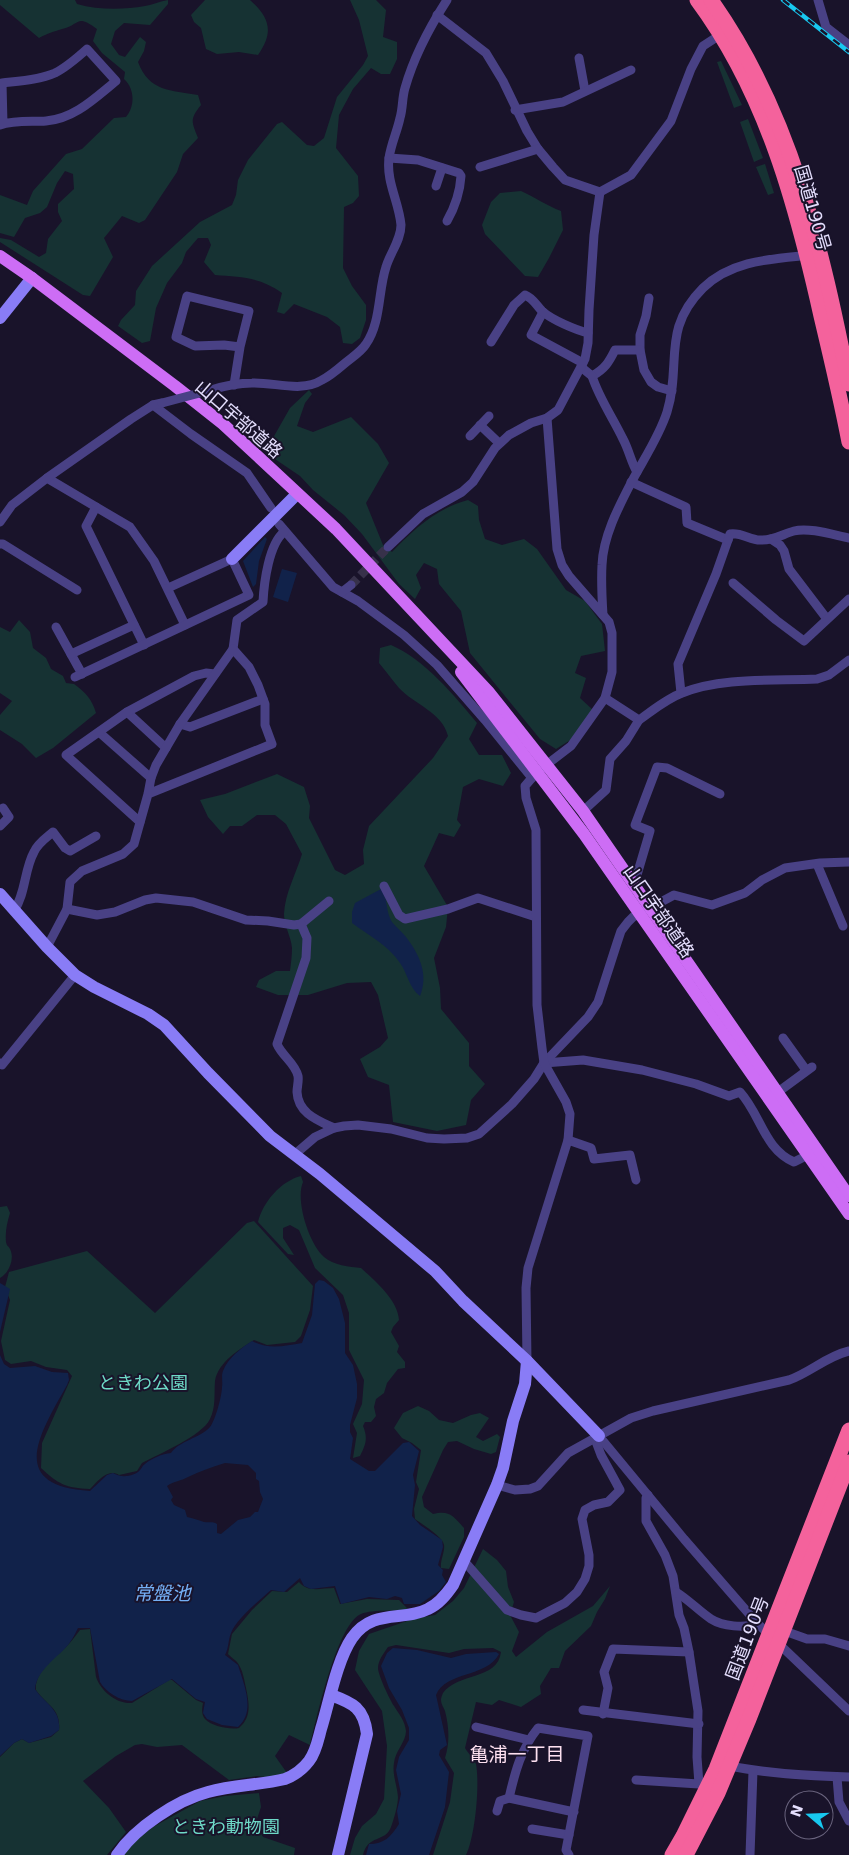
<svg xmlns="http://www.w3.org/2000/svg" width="849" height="1855" font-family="'DejaVu Sans','Noto Sans JP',sans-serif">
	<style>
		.green { fill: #163233 }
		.water { fill: #11224a; fill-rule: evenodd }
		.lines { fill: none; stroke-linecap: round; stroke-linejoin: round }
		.street-tunnel { stroke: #37314a; stroke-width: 9; stroke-dasharray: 9 4.5; stroke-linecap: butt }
		.street { stroke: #494185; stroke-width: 9 }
		.secondary { stroke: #897cf6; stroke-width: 12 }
		.primary { stroke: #cd6df5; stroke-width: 12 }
		.highway { stroke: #f4629c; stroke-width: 15 }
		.rail-casing { stroke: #18c8ef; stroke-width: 4.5 }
		.rail { stroke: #19132a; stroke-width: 2.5; stroke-dasharray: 8; stroke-linecap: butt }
		.street-bridge { stroke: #494185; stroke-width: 9 }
		.labels { text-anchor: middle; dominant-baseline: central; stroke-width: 4; stroke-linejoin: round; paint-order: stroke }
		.street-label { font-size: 18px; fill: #e4defd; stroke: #19132a }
		.park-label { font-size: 18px; fill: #6ed9c7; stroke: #19132a }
		.water-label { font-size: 19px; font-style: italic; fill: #74aff5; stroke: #19132a }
		.neighbourhood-label { font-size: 19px; fill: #fde0f0; stroke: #19132a }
	</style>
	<rect width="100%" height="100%" fill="#19132a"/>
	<g class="green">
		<path d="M0,0h75l2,4c21,6 46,6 68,2 8,-1 15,-5 23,-6v4l-18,21 -26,-2 -9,8 -4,13 8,11 6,2 15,-20 6,5 -2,9 -6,11c11,30 33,28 60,33l3,10c-11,14 -10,16 -3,33l-15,16 -6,18 -32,48 -6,3 -17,-7 -18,22 9,19 -23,39 -7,-1 -83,-53v-4l11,2 28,17 7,-4 2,-14 14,-18 -4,-9v-8l16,-15 -1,-15 -8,-3 -8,12 -10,24 -7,6 -15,5 -11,19 -14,-4v-38l27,10 6,-14 33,-37 16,-5 32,-31 12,-1c9,-11 9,-28 -2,-38l1,-7 -23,-19 -9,-12 4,-12c-21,-16 -17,-4 -35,0 -9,3 -14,4 -23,9l-39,-33z"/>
		<path d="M205,0h45c20,18 24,32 8,55l-19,-3 -22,2 -11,-5 -5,-21 -7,-6 -3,-7z"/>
		<path d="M350,0h26l10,10 -3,27 14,5v17l-7,15h-9l-10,-6 -18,21 -14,26 -3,33 22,28 1,20 -6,7 -9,4 -1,61 9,18 14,19v15l-6,18 -8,6 -9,-1 -3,-16 -13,-10 -33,-13 -10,10 -7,-2 5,-19c-22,-16 -41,-16 -67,-18l-11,-13 7,-17 -3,-7h-10l-12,14 -4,11 -15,20 -11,25 -6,33 -8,2 -24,-17 3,-6 14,-15 1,-14 16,-25 48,-44 32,-17 4,-10 2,-15 10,-20 29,-36 5,-2 25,23 7,1 10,-8 13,-41 26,-32 5,-9 -9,-36z"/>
		<path d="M721,61l21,44 -8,3 -17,-46z"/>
		<path d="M748,119l15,39 -9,4 -14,-40z"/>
		<path d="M765,164l9,29 -6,2 -12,-28z"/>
		<path d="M521,191c14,6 26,15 40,20l2,19 -14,28 -11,19 -13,-1 -40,-42 -3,-9 9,-23 9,-9z"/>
		<path d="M309,390l3,4 -7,9 -8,23 16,6 38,-15 27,27 11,19 -23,40 17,42 9,7c22,-23 45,-44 76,-52l10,6 1,14 6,19 17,6 22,-6 13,10 29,41 19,11 17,23 3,27 -24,5 -6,17 11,5 -6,20 13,12 -21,29 -16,10 -16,-10 -70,-86 -9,-42 -22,-27 -2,-15 -13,-6 -8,12 5,13 -6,11 -16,-15 -37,-50 -18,-19 -31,-25 -13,-14 -31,-21v-10l21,-37z"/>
		<path d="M19,620l11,12 3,16 13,10 5,11 12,7 3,7 8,1c11,8 18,15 22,29l-43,35 -17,10 -14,-14 -22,-14v-15l12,-14 -12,-8v-66l10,5z"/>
		<path d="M391,645c33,14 64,51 86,78l-8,16 10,16h23l9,18 -8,13 -24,-7 -16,8 -6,33 4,5 -7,12 -15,-4 -15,33 24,41 -2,20 -12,31 6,30 1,21 28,34v23l16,18 -14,16 -5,25 -29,6 -44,-9 -4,-37 -21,-8 -8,-18 20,-12 8,-9 -10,-43 -7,-13 -24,1 -39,12h-30l-22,-8 3,-7 17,-9h14c1,-8 2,-16 2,-23 -1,-12 -8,-22 -8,-34 1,-21 12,-40 18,-60l-16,-30 -11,-9h-18l-15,11h-12l-7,8 -15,-17 -8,-17 25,-6 52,-20 27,13 6,19 -1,12 26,52 10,5 19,-11 -1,-14 6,-24 64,-68 15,-22c-6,-24 -33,-31 -49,-48 -7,-8 -13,-17 -20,-25l1,-15z"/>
		<path d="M301,1176l2,6c-8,18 6,62 21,75 9,8 26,10 37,11 14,13 37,32 38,52l-6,7 -2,5 8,14 -2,6 8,10v6l-7,1 -11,14 -3,10 -8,6 -2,8 2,9 -5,6h-6l-2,4c5,12 3,18 -3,30l-7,2 4,-25 -4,-9 9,-20 2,-24 -15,-30v-37l-6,-18 -28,-27 -16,-38 -9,-5 -7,3v10l11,17 -6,-1 -30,-32c5,-20 23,-41 43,-46z"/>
		<path d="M7,1206l3,7c-3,10 -5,19 -4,29 1,5 2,3 4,7 5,10 -1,24 -10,29v-71z"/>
		<path d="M254,1221l59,65 -3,24 -9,26 -6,6 -28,3 -13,-5c-14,9 -36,22 -39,41 -1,13 1,26 -5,38 -8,17 -51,35 -68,44l-5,8 -18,4c-11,-7 -21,6 -29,14 -24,-1 -32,-5 -49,-21l1,-25 30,-67 -5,-6 -21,-3 -15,-6 -20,3 -6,-4 -4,-19 9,-41 -5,-13 4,-15 78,-21 68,62 92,-90z"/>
		<path d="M418,1406l11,5 10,9 14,3 18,-8 9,-2 9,5 -13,19 7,4 14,-7 3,3 -4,15 -5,2 -17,-5 -17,-8 -9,1 -5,8 -21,47 2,10 9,7c17,-4 20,2 31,14v9l-15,32 -8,-1c-1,-8 4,-16 3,-23 -1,-8 -22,-21 -29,-26l-1,-10 5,-20 -3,-7 5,-32 -9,-7 -10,-5 -8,-10 9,-15z"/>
		<path d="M483,1549l14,11 9,11 2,16 6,15 -4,13 9,17 -7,19 4,6 31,-25 46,-26 17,-20 -5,13 -8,13 -6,14 -26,25 -6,17h-8l-11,18 1,8 -20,13 -22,-7 -7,5 -16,-3 -11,46c3,5 9,11 11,16 4,21 -1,73 -10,91h-33l17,-53 4,-29 -9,-15c5,-15 4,-32 0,-47 -1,-3 -4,-7 -4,-11 0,-2 1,-5 2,-7 14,-20 55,-13 58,-41l-8,-4 -29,1 -15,4 -53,-8 -8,2c-4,6 -10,13 -10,21 0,7 12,32 16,38 5,8 11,15 12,25 0,11 -11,20 -12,32 -2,11 3,22 4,34 0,8 -4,22 -7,30 -6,16 -23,7 -28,28h-13l5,-17 7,-12 14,-12 8,-15 3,-53 -5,-35 -27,-41 4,-19 10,-17 44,-15 22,-4 18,-14 11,-13z"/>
		<path d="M299,1582c9,11 22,6 35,6l6,16 27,-5 32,1 10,10c-13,1 -40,-1 -50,5 -23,14 -42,102 -49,130l-21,-10 -14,21 12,17 -14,5 -16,-2 -28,4 -47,-35 -25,2 -15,-3 -7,1 -19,11 -33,25 26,27 17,24 -19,23h-107v-98l14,-14 8,-4 7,4 22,-6 8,-7c2,-22 -12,-24 -23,-40 -2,-18 20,-33 31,-44 5,-5 9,-11 13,-16l10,-1 6,48c5,14 20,27 36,26l37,-23h3l24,20 7,3c-1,5 -2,11 2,16 6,7 25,11 34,9 13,-11 10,-25 7,-40 -2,-9 -3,-18 -9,-26 -2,-2 -6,-5 -9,-8l4,-20 20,-24 20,-19 15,1z"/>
		<path d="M259,1793l2,14 -5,15 7,15 32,11 -1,7h-171l5,-8 25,-20 47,-26 25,-5z"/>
	</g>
	<g class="water">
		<path d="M265,537l2,2 -8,22 -3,23 -3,3 -10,-26z"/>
		<path d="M282,569l15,4 -9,29 -15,-5z"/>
		<path d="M381,889l4,2c1,10 2,23 7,31 4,5 10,10 14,15 13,17 23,37 14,59 -11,-8 -12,-22 -20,-33 -12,-18 -32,-28 -48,-40v-11l3,-9z"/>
		<path d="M319,1280l5,1 9,7 6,11 6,24v30l8,12 4,19v14l-7,27v7l3,6 -3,21 19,12h6l28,-28 6,-1 10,9 -6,24 2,10 -3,31 8,9 22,15 1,7 -5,18 5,5 -1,5 4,7 -7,9 -19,13h-16l-2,-6 -7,-2 -8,3 -18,-2 -28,7 -6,-18 -24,3 -7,-3 -4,-8 -16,14 -13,-2c-12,11 -34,28 -40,43 -3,7 -2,15 -6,22l13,10c6,20 18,46 0,62l-16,-2 -15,-6 -4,-6 2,-11 -9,-3 -24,-20 -40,22c-12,0 -26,-9 -32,-19l-10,-54h-12c-3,6 -6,12 -10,17 -12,14 -31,25 -33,44 10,15 26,20 24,41l-8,6 -22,7 -7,-4 -8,4 -14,13v-401l4,9 6,4 25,-2 17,6 16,1 1,7 -2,5c-26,47 -62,101 23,106l17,-16 6,-2c7,5 21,4 27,-3 2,-2 2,-4 5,-6 7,-6 17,-10 26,-11 9,-13 28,-14 39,-26 5,-6 12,-31 12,-40 1,-5 -1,-11 1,-16 5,-13 18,-23 29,-30 16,9 33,5 50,2l10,-28 3,-31zM225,1463l23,2 8,8v6l3,2 1,11 3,7 -5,13h-3l-5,5 -12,3 -17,14 -4,-1v-9c-5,-3 -8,-1 -13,-2 -6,-2 -11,-4 -17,-5l-2,-7 -11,-5 -3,-5 2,-3 -6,-11c7,-5 14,-5 21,-9 13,-6 24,-10 37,-14z"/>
		<path d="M0,1283l10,6 -10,43z"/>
		<path d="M393,1648l24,2 34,8 15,-4 30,-2 3,2c-13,24 -53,17 -63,41l11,50 -7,5 -1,5 10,17 -4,35 -16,48h-63l3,-11c15,0 22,-7 30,-20l-2,-13 4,-17 -5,-24 3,-13 10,-17v-12l-7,-18 -13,-22 -8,-22 6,-13z"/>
	</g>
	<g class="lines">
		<path class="street-tunnel" d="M351,585l37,-38"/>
		<g class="street">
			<path d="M818,0l8,27 23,18"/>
			<path d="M437,15l49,38 17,28 24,50 11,18 15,18 12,13 35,12 31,-17 40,-54 20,-52 12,-23 20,-13"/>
			<path d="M579,58l6,33"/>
			<path d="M515,110l48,-8 68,-32"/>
			<path d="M0,125c13,-5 32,-3 46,-4 28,-2 49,-23 70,-40l-29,-32c-10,9 -20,18 -32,24 -16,7 -36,8 -53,10l1,41"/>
			<path d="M389,158l29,2 41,13 2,3c-1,16 -6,31 -14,45"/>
			<path d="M480,167l58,-18"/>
			<path d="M436,186l6,-18"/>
			<path d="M649,298l-3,18 -6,19v15l4,20 7,12 7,5 14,4"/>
			<path d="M543,312l-12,23 52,28"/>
			<path d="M491,342l23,-37 11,-10c8,3 11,10 17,16 10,9 34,19 46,22"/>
			<path d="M581,367l11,9c13,-7 17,-14 23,-26h25"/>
			<path d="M592,376c7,22 21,42 31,63 6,11 8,23 14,33"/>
			<path d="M234,385l6,-38 9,-36 -62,-15 -11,41 19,9 29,-1 16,2"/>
			<path d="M211,390c13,-4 27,-7 41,-7 23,-1 49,10 70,-3 8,-4 15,-10 22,-16 7,-6 17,-12 22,-20 15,-21 12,-53 20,-77 4,-14 15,-27 15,-42 -2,-23 -15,-43 -12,-67 2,-14 8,-26 11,-40 3,-10 2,-20 5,-30 9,-32 24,-60 42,-88"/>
			<path d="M153,405l38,29 56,39 24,35"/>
			<path d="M480,425l19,18"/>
			<path d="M470,436l19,-20"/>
			<path d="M47,478l83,49 24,34 31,64"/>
			<path d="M631,482l55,25 1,16 41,17 -12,34 -38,90 3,29"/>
			<path d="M96,507l-10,19 58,119"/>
			<path d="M0,522l12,-17 35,-27 84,-59 22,-14 9,-2"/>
			<path d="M279,524l54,63 25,14 46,34 33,30 48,55 47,58"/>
			<path d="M771,539l9,6 4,6 5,18 38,50"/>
			<path d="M728,540l2,-6c11,-2 20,6 30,6 13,1 23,-6 34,-9 15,-4 40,4 55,7"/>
			<path d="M0,544h3l74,46"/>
			<path d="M388,547l35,-33 39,-22 11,-10 22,-34 14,-13 22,-12 16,-5 11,-8 27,-51 3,-16 1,-33 5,-75 6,-43"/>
			<path d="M733,583l43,37 28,21 45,-42"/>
			<path d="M342,592l9,-7"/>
			<path d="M603,615c-1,-16 -2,-33 -1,-50 1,-28 16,-57 29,-82 12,-23 28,-46 36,-71 15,-49 -6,-82 36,-124 29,-28 69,-29 107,-33"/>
			<path d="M56,627l26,47"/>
			<path d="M233,649l4,-29 26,-18c1,-20 6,-58 21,-70"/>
			<path d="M71,654l63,-29"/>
			<path d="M75,677l174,-82 -17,-36 -64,29"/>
			<path d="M605,698l34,22c13,-9 27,-21 43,-27 39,-16 92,-12 135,-14l12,-4 20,-15"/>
			<path d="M127,712l39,36"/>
			<path d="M180,724l10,3 73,-28"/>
			<path d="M100,733l51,45"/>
			<path d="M583,811l23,-21 4,-31 16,-18 13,-21"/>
			<path d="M140,822l-74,-67 61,-43 67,-36 12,-3 9,1"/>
			<path d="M0,826l9,-9 -6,-9"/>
			<path d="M817,864l26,62"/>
			<path d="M634,885l16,-54 -15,-6 22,-58 10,1 53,26"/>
			<path d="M384,886l15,29 6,4 43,-10 30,-11 58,19"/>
			<path d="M67,909l30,6 18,-3 30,-12 11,-2 37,4 53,18 22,1 26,4 7,-1 28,-23"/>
			<path d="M14,911c12,-18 10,-41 20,-59 4,-9 12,-14 19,-20l12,16 5,3 26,-15"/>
			<path d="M301,924l6,14 -1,20 -29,86c5,12 18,19 21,32 1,5 -1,11 -1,16 1,21 20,28 37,36"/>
			<path d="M47,947l20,-38 3,-27 12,-11 41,-17 11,-10 14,-50 3,-16 5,-13 24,-41 53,-75 16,18 9,18 7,19v21l7,19 -124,50"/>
			<path d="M783,1038l23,32"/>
			<path d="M0,1063l2,2 73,-90"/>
			<path d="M544,1063l39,-3 59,10 54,14 33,12 11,-4c21,23 24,57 54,70l14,-7"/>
			<path d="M778,1092l34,-25"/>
			<path d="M568,1140l23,8 3,11 36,-4 6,25"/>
			<path d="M294,1155l21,-18 19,-9 10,-2 14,-1 33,4 36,9 17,1 23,-1 12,-4 33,-30 22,-25 10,-16 44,-46 10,-15 19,-59 4,-12 7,-9 5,-5 41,-22 38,10 33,-12 17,-13 23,-12 35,-5 29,-1"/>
			<path d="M527,1361l-1,-73 2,-20 40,-128 2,-26 -4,-12 -22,-39 -2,-15 -5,-43 -1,-175 -10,-32 -1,-12 12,-14 34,-26 34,-48 7,-26v-39l-3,-11 -40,-46 -7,-11 -5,-16 -10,-131"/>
			<path d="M599,1436l85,103 73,84 92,88"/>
			<path d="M497,1485l18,5 15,-1 8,-3 30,-33 63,-35 22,-7 136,-31c22,-8 38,-24 60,-29"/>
			<path d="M648,1495l-2,3v23l19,34 8,21 6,39 5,13 5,24 9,59 -1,46 2,27 9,3"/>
			<path d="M464,1561l43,49 14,5 15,3 29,-15 12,-11 8,-13 4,-13v-11l-7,-36 3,-9 9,-5 14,-3 12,-12 -19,-35 -6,-16"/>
			<path d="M676,1592c13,8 23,19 35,27 11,7 34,10 46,4"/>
			<path d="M779,1629l28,10h18l24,7"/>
			<path d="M583,1710l116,14"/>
			<path d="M603,1714l5,-26 -4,-16 9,-23 76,3"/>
			<path d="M476,1727l53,13"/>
			<path d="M730,1766c39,8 79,10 119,11"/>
			<path d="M837,1777l2,25 10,19"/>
			<path d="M636,1780l63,4"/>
			<path d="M497,1811l3,-10 9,-3"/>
			<path d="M532,1829l37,6"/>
			<path d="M569,1855l-3,-5 22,-114 -50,-8c-17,21 -23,44 -29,70l65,14"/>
			<path d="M750,1855l3,-84"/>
		</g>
		<g class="secondary">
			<path d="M0,318l32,-40"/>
			<path d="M232,559l65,-65"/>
			<path d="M0,894l47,53 28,28 19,12 54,27 16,11 44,48 62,63 50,38 115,97 28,30 64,60 72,75"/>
			<path d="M331,1695c22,8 33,13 36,39l-29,121"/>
			<path d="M117,1855c18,-27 60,-55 91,-63 25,-7 52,-7 77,-13 10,-4 18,-10 24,-18 7,-9 9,-21 12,-32 8,-26 16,-69 31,-91 21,-30 51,-16 76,-29 11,-5 18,-14 25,-24l44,-100 6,-17 10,-47 12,-37 2,-23"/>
		</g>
		<g class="primary">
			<path d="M0,256l32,22 143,108 48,38 113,105 152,162 95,120 266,385"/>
			<path d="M461,672l123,162 265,380"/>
		</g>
		<g class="highway">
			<path d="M697,0c69,93 99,204 124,316 10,42 20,84 28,126"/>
			<path d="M711,0c81,114 111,249 138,384"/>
			<path d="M672,1855l11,-19 33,-67 133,-339"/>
			<path d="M686,1855l32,-62 31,-74 100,-257"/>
		</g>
		<g class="rail-casing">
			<path id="rail" d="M783,0l66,52"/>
		</g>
		<use href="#rail" class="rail"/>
		<path class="street-bridge" d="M162,403l49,-13"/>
	</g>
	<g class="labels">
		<g class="street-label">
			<text transform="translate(813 208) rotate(74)">国道190号</text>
			<text transform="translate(239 419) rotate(41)">山口宇部道路</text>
			<text transform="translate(659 911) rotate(55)">山口宇部道路</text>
			<text transform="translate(747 1638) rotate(-69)">国道190号</text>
		</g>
		<g class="park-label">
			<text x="143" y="1382">ときわ公園</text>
			<text x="226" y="1826">ときわ動物園</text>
		</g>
		<g class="water-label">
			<text x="162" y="1593">常盤池</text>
		</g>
		<g class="neighbourhood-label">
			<text x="517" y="1754">亀浦一丁目</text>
		</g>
	</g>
	<g transform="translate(809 1815) rotate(289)"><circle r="24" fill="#19132a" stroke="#6a647e"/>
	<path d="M0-4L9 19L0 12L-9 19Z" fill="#18c8ef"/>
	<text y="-8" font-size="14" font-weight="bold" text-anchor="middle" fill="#e4defd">N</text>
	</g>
</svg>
